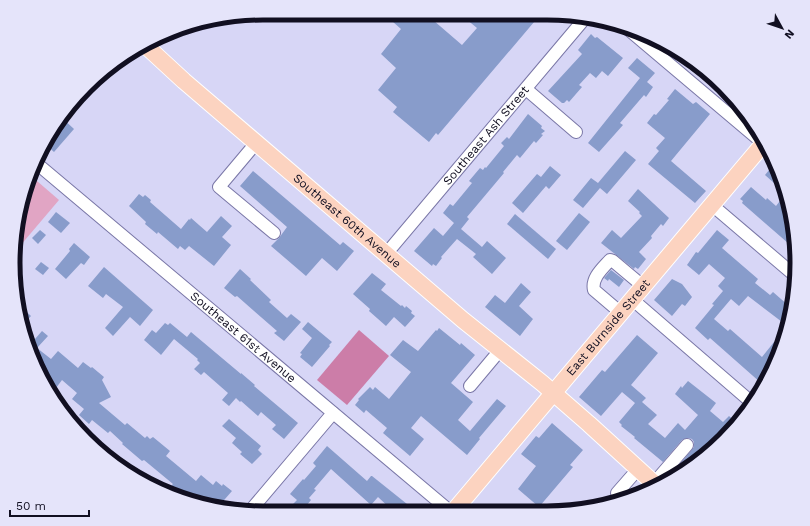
<svg xmlns="http://www.w3.org/2000/svg" width="810" height="526" font-family="'Work Sans',sans-serif">
	<style>
		.green { fill: #e1a5c4 }
		.forest { fill: #cc7da8 }
		.building { fill: #889ccb }
		.lines { fill: none; stroke-linecap: round; stroke-linejoin: round }
		.minor-casing { stroke: #7a77a7; stroke-width: 14 }
		.major-casing { stroke: #fff; stroke-width: 18 }
		.minor { stroke: #fff; stroke-width: 12 }
		.major { stroke: #fcd3c0; stroke-width: 16 }
		.labels { text-anchor: middle; dominant-baseline: central; stroke-width: 3; stroke-linejoin: round; paint-order: stroke }
		.street-label { font-size: 12px; fill: #110f21; stroke: #e5e4fa }
		.rim { fill: none; stroke: #110f21; stroke-width: 5 }
	</style>
	<rect width="100%" height="100%" fill="#d7d6f6"/>
	<path class="green" d="M30,175l29,25 -45,53v-7z"/>
	<path class="forest" d="M359,330l30,26 -42,49 -30,-25z"/>
	<g class="building">
		<path d="M384,14h42l36,31 15,-17 -17,-14 80,1 -102,120 -2,-2 -7,9 -36,-30 4,-5 -19,-17 18,-22 -15,-14 20,-25z"/>
		<path d="M591,34l4,4 2,-1 26,21 -15,18 -6,-5 -6,7 -6,-5 -11,12 3,2 -13,15 -2,-2 -3,3h-2l-14,-12 34,-37 -4,-4z"/>
		<path d="M637,58l18,15 -8,9 6,5 -7,10 -2,-2 -24,28 3,2 -24,27 -11,-9 52,-65 -12,-10z"/>
		<path d="M675,89l18,15 3,-2 14,12 -39,47 35,30 -11,12 -47,-39 11,-13 -3,-3 9,-10 -18,-15 7,-9 2,1 13,-15 -2,-1z"/>
		<path d="M528,114l14,12 -1,2 4,3 -4,3 2,1 -7,8 -2,-2 -14,17 -3,-3 -14,17 1,1 -37,44 2,2 -8,10 21,18 5,-6 19,17 -14,16 -19,-17 3,-3 -19,-15 -16,18 1,1 -6,8 -3,-2 -1,2 -18,-15 20,-23 9,8 11,-13 -11,-10 7,-9 3,2 19,-23 -3,-2 11,-13 3,2 2,-3 1,1 18,-22 -3,-3 6,-6 2,2z"/>
		<path d="M61,117l13,12 -20,23 -9,-8z"/>
		<path d="M625,151l11,9 -29,34 -7,-6 -17,20 -10,-8 18,-22 7,5z"/>
		<path d="M774,164l4,14 -4,5 -9,-8z"/>
		<path d="M550,166l11,9 -12,14 -3,-3 -23,27 -11,-10 25,-29 4,3z"/>
		<path d="M253,171l87,74 3,-3 11,9 -17,20 -15,-13 -16,18 -35,-30 8,-8 8,-11 -47,-41z"/>
		<path d="M751,187l15,13 1,-2 9,8 7,-9 4,14 -3,4 5,5 7,27v3l-54,-47 1,-2 -3,-2z"/>
		<path d="M638,189l31,29 -6,8 -2,-2 -10,12 1,2 -13,14 7,7 -8,10 -3,-2 -1,2 -33,-26 11,-13 9,8 21,-22 -3,-3 1,-1 -12,-11z"/>
		<path d="M139,194l4,3 2,-2 6,5 -1,2 31,27 8,-10 1,1 1,-2 16,14 14,-16 11,10 -10,11 9,8 -17,21 -25,-20 -4,4 -5,-4 -2,3 -20,-17 -1,2 -12,-10 1,-2 -17,-16z"/>
		<path d="M56,212l14,11 -9,10 -13,-11z"/>
		<path d="M579,213l11,9 -23,28 -11,-9z"/>
		<path d="M515,214l41,35 -8,10 -41,-35z"/>
		<path d="M40,230l6,5 -8,9 -6,-6z"/>
		<path d="M717,230l12,10 -7,8 36,31 -3,4 15,12 3,-3 16,14 -3,19 -38,-29 -9,10 -8,-7 -17,20 14,12 2,-2 32,28 12,-15 7,6 -20,35 -51,-45 -2,2 -13,-12 19,-23 -2,-1 11,-13 -5,-5 7,-8 -16,-14 -10,11 -12,-10 9,-13 2,1z"/>
		<path d="M74,243l16,14 -6,8 -3,-2 -15,16 -11,-10 15,-18 -1,-2z"/>
		<path d="M41,262l8,6 -6,7 -8,-6z"/>
		<path d="M104,267l49,43 -13,16 -10,-9 -17,19 -8,-8 18,-21 -17,-13 -3,4 -15,-12z"/>
		<path d="M240,269l11,10 -1,1 21,20 -2,2 18,16 4,-4 10,8 -17,19 -10,-8 3,-2 -40,-35 -2,1 -11,-9z"/>
		<path d="M611,270l13,10 -5,7 -10,-8 -1,2 -4,-3z"/>
		<path d="M372,273l14,11 -5,6 20,16 1,-1 3,3 1,-2 6,5 -1,2 4,3 -10,11 -11,-10 -8,9 -17,-15 1,-2 -17,-15z"/>
		<path d="M672,279l10,5 10,13 -7,9 -3,-2 -10,12 -18,-16z"/>
		<path d="M521,283l10,9 -12,14 14,13 -13,17 -35,-29 10,-12 10,8z"/>
		<path d="M19,305l12,11 -10,11z"/>
		<path d="M308,322l24,20 -3,3 1,1 -18,21 -12,-10 2,-3 -2,-1 12,-15 -10,-9z"/>
		<path d="M165,323l3,2 2,-2 17,14 4,-5 50,42v-1l14,12 -1,1 44,37 -14,16 -12,-10 4,-4 -15,-13 -3,4 -17,-15 -1,1 -4,-4 -7,8 -7,-6 6,-7 -24,-21 -3,3 -7,-6 6,-6 -3,-3 1,-1 -24,-20 -13,16 -1,-1 -16,-14 8,-10 4,3z"/>
		<path d="M439,328l21,17 1,-2 14,12 -24,28 22,19 -15,18 12,11 27,-32 9,7 -27,32 1,1 -13,16 -46,-39 -10,12 13,11 -14,17 -27,-23 4,-5 -21,-18 -2,3 -9,-8 4,-5 -1,-1 12,-12 3,3 2,-3 14,12 22,-27 -21,-17 13,-15 15,11 18,-21 1,1z"/>
		<path d="M22,329l13,10 7,-8 6,5 -11,12 14,11 7,-8 20,17 5,-6 8,6 1,-1 12,10 -2,3 9,17 -12,6 26,22 2,-2 18,15 2,-2 3,3 3,-2 17,14 -4,5 30,25 5,-6 12,10 3,-4 6,5 1,-2 9,7 -14,16 -31,-9 -16,-12 2,-2 -29,-24 -2,1 -20,-17 1,-1 -13,-12 -2,2 -16,-13 -3,4 -10,-9 5,-6 -12,-10 5,-6 -15,-13 -6,8 -14,-12z"/>
		<path d="M637,335l21,18 -27,32 15,13 -4,4 15,13 -9,9 17,14 13,-15 7,7 13,-15 -23,-21 6,-8 1,2 6,-7 28,22 -6,8 13,11 6,-6 7,6 -14,16 -46,35 -2,-2 20,-24v-5l-2,-3 -4,-1 -6,2 -19,22 -29,-24 1,-1 -14,-11 1,-1 -3,-3 16,-19 -13,-11 -21,24 -22,-19 23,-27 3,2z"/>
		<path d="M229,419l32,27 -3,4 4,4 -10,10 -12,-10 2,-2 -10,-9 4,-5 -14,-12z"/>
		<path d="M552,423l31,27 -13,15 3,2 -34,40 -21,-18 18,-23 -15,-12 15,-18 3,2z"/>
		<path d="M327,446l40,35 4,-5h1l45,36h-23l-16,-15 -7,8 -40,-36 -17,20 2,1 -7,8 2,2 -9,11h-8l-4,-4 7,-7 -7,-6 13,-15 1,1 12,-14 -3,-3z"/>
	</g>
	<g class="lines">
		<g class="minor-casing">
			<g id="minor">
				<path d="M629,30l135,114"/>
				<path d="M526,89l50,43"/>
				<path d="M256,143l-37,44 55,46"/>
				<path id="s1" d="M35,162l416,350"/>
				<path d="M712,205l81,69"/>
				<path id="s2" d="M386,254l200,-237"/>
				<path d="M633,300l117,101"/>
				<path d="M621,313l-27,-23c-3,-12 9,-22 16,-30l3,1 31,26"/>
				<path d="M470,386l31,-37"/>
				<path d="M654,483l33,-38"/>
				<path d="M617,493l21,-24"/>
				<path d="M250,511l83,-98"/>
			</g>
		</g>
		<g class="major-casing">
			<g id="major">
				<path id="s3" d="M145,45l39,36 279,239 79,63 47,41 69,63"/>
				<path id="s4" d="M453,512c103,-124 208,-246 311,-369"/>
			</g>
		</g>
		<use href="#minor" class="minor"/>
		<use href="#major" class="major"/>
	</g>
	<g class="labels">
		<g class="street-label">
			<text stroke="none"><textPath href="#s2" startOffset="155">Southeast Ash Street</textPath></text>
			<text stroke="none"><textPath href="#s3" startOffset="268">Southeast 60th Avenue</textPath></text>
			<text stroke="none"><textPath href="#s4" startOffset="241">East Burnside Street</textPath></text>
			<text stroke="none"><textPath href="#s1" startOffset="272">Southeast 61st Avenue</textPath></text>
		</g>
	</g>
	<path d="M0 0H810V526H0ZM263 20H547A243 243 0 0 1 790 263V263A243 243 0 0 1 547 506H263A243 243 0 0 1 20 263V263A243 243 0 0 1 263 20Z" fill="#e5e4fa" fill-rule="evenodd"/>
	<path class="rim" d="M263 20H547A243 243 0 0 1 790 263V263A243 243 0 0 1 547 506H263A243 243 0 0 1 20 263V263A243 243 0 0 1 263 20Z"/>
	<g transform="translate(782 28) rotate(130)" stroke="#e5e4fa" stroke-width="3" paint-order="stroke">
	<path d="M0-3L7 15L0 10L-7 15Z" fill="#110f21"/>
	<text y="-6" font-size="11" font-weight="bold" text-anchor="middle" fill="#110f21">N</text>
	</g>
	<path d="M10 510v6h79v-6" fill="none" stroke="#110f21" stroke-width="2"/>
	<text x="16" y="510" font-size="12" fill="#110f21" stroke="#e5e4fa" stroke-width="3" paint-order="stroke">50 m</text>
</svg>
